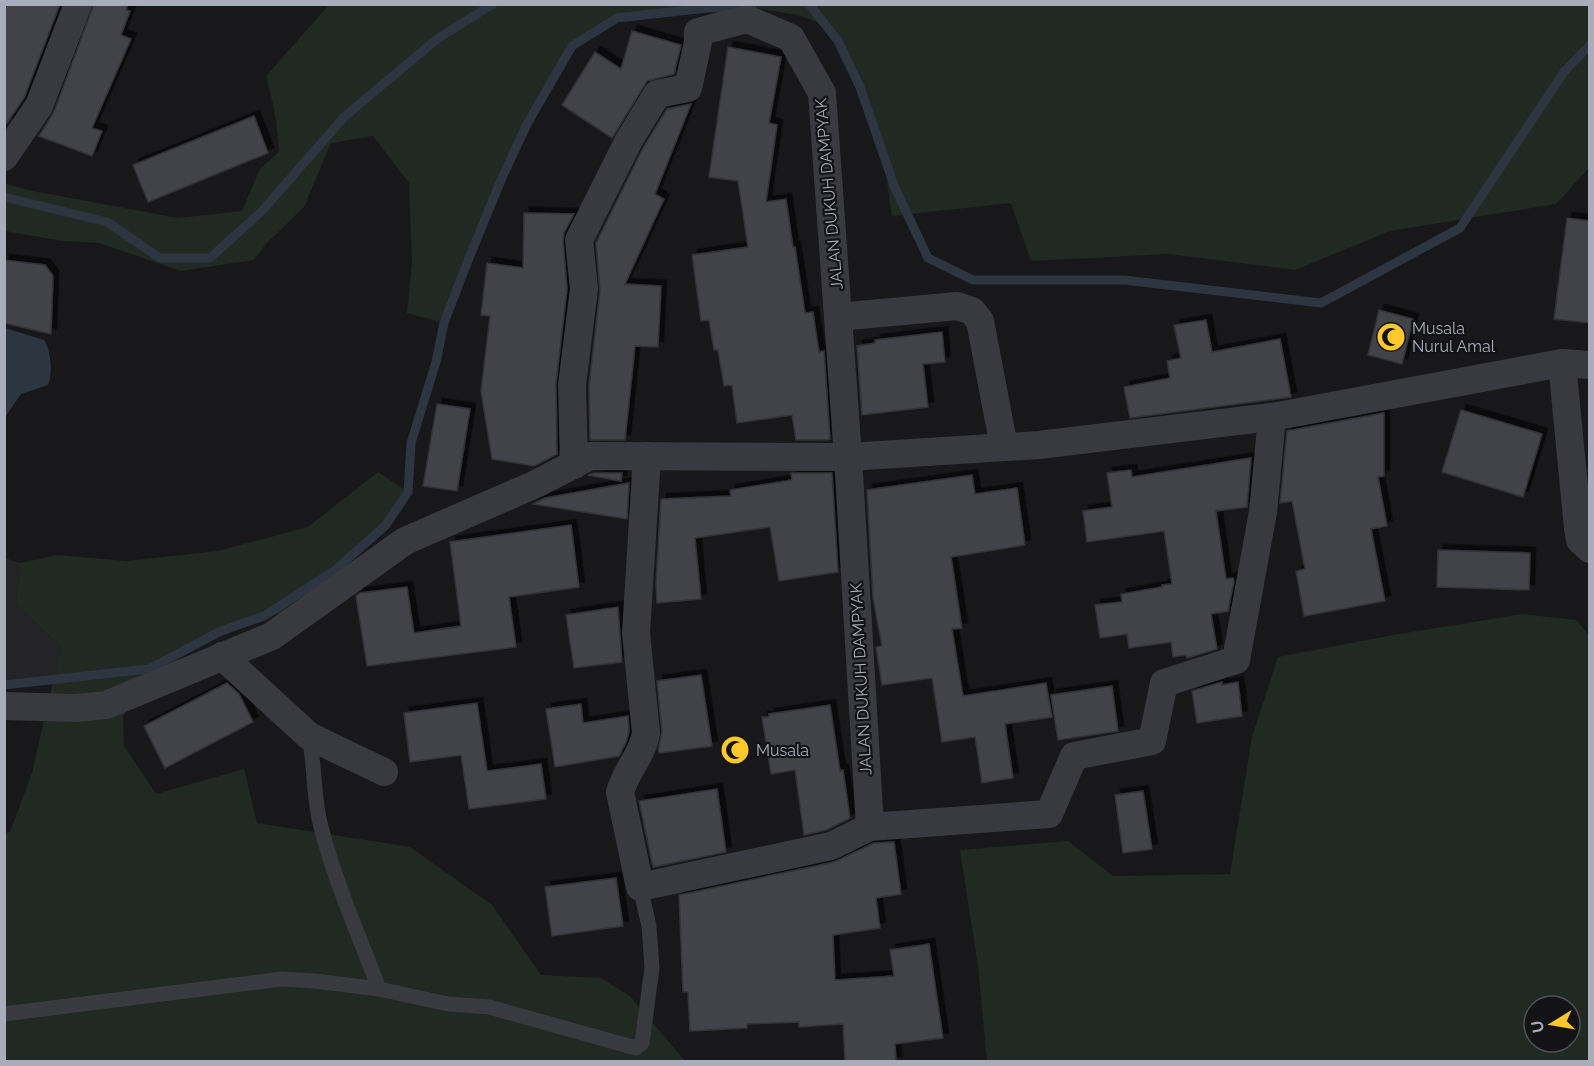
<svg xmlns="http://www.w3.org/2000/svg" width="1594" height="1066" font-family="Raleway,sans-serif">
	<style>
		.built { fill: #242428 }
		.green { fill: #202922; fill-rule: evenodd }
		.water { fill: #2d3640 }
		.lines { fill: none; stroke-linecap: round; stroke-linejoin: round }
		.stream { stroke: #2d3640; stroke-width: 9 }
		.building { fill: #424248; stroke: #323237; stroke-width: 1.5; filter: url(#shadow) }
		.service { stroke: #393940; stroke-width: 15 }
		.minor { stroke: #393940; stroke-width: 28 }
		.labels { text-anchor: middle; dominant-baseline: central; stroke-width: 4.5; stroke-linejoin: round; paint-order: stroke }
		.street-label { font-size: 16px; fill: #a9adbb; stroke: #131316 }
		.poi-label { font-size: 16px; fill: #a9adbb; stroke: #131316; text-anchor: start }
	</style>
	<defs>
		<filter id="shadow"><feDropShadow dx="5.5" dy="-5.5" stdDeviation="0" flood-color="#0009"/></filter>
	</defs>
	<rect width="100%" height="100%" fill="#18181b"/>
	<path class="built" d="M5,558l15,5 -4,41 45,43 -7,33 -49,5z"/>
	<g class="green">
		<path d="M329,5h1260v163l-33,36 -166,27 -95,39 -127,-16 -137,7 -20,-58 -119,13 -6,-42 -26,-87 -23,-46 -15,-17 -24,-9 -48,-8 -43,1 -90,10 -45,28 -45,78 -33,69 -50,130 -37,-10 5,-51 -3,-79 -36,-47 -42,7 -27,64 -39,38 -11,15 -73,11 -82,-28 -36,-2 -58,-10 -1,-48 24,7 150,28 64,-7 18,-42 19,-17c-1,-27 -6,-51 -13,-76z"/>
		<path d="M378,472l30,20 -23,34 -50,45 2,36 -73,9 -43,15 -72,38 -26,48 1,29 32,48 88,-25 13,54 153,24 82,58 49,70 60,3 29,18 55,65 -680,1v-229l5,-1 22,-59 29,-126 -45,-43 4,-41 38,-8 68,6 92,-10 90,-24z"/>
		<path d="M1522,614l54,6 13,15v426h-602l-9,-95 -18,-116 108,-9 45,35 117,-2 22,-137 26,-80 115,-22zM1534,1006h36v36h-36z"/>
	</g>
	<path class="water" d="M5,328l39,12c7,10 9,34 4,45l-27,9 -16,23z"/>
	<g class="lines">
		<g class="stream">
			<path d="M809,4l29,37 22,46 35,101 33,70 45,22h151l197,23 139,-75 104,-156 26,-27"/>
			<path d="M4,197l103,25 53,36h50l52,-47 82,-94 93,-78 56,-35"/>
			<path d="M4,685l145,-16 72,-38 43,-15 70,-45 51,-45 23,-34 3,-49 25,-81 8,-39 21,-55 36,-88 26,-56 45,-78 45,-28 90,-10 43,-1 3,-3"/>
		</g>
	</g>
	<g class="building">
		<path d="M4,4h56l-36,94 -17,25 -3,-1z"/>
		<path d="M94,4h34l-2,6 4,1 -9,24 10,4 -39,89 10,3 -10,25 -53,-20 15,-24z"/>
		<path d="M632,31l49,14 -7,29 -27,7 -35,57 -50,-33 33,-53 26,17z"/>
		<path d="M728,47l53,10 -12,66 8,2 -11,77 20,-3 7,48h2l10,66 8,-1 6,40 5,-1 6,88 -2,1h-32l-4,-25 -55,8 -5,-38 -8,1 -6,-36h-4l-5,-30 -8,1 -9,-66 56,-8 -10,-66 -29,-4z"/>
		<path d="M691,104l-36,90 9,5 -39,85 36,2 -3,61 -23,-1 -10,94h-35l-1,-54 11,-95 -4,-48 47,-95 24,-39z"/>
		<path d="M254,116l14,37 -120,49 -15,-37z"/>
		<path d="M524,213l50,1 -10,19 -1,8 4,48 -11,94 1,71 -23,12 -42,-7 -11,-68 9,-75 -9,-1 6,-52 36,5z"/>
		<path d="M1567,218l23,3v102l-36,-4z"/>
		<path d="M4,260l41,5 8,11 -2,58 -47,-11z"/>
		<path d="M1379,310l34,9 -11,45 -34,-9z"/>
		<path d="M1206,320l6,32 68,-13 11,58 -161,21 -6,-31 46,-9 -3,-17 14,-3 -7,-33z"/>
		<path d="M942,332l3,30 -22,2 5,43 -66,8 -5,-69 18,-3v-3z"/>
		<path d="M437,404l33,5 -13,82 -34,-5z"/>
		<path d="M1461,410l81,24 -19,63 -81,-25z"/>
		<path d="M1384,413v63l-6,1 9,49 -16,3 14,72 -81,15 -8,-45 9,-2 -13,-68 -12,2 7,-72z"/>
		<path d="M1251,458l-4,49 -31,4 10,68 7,-1 1,3 -6,30 -17,3 6,35 -30,9 -1,-3 -13,2 -2,-15 -42,6 -2,-14 -27,4 -5,-33 27,-3 -1,-8 41,-7v-2l10,-1 -8,-53 -77,11 -4,-31 29,-4 -5,-34 24,-3 1,7z"/>
		<path d="M594,473h28l-1,8 -33,-6z"/>
		<path d="M791,473h41l6,99 -59,9 -9,-54 -75,11 6,61 -44,4 -1,-19 5,-85 70,-3 -1,-6 62,-10z"/>
		<path d="M972,475l3,19 42,-6 8,57 -74,12 11,71 -10,1 11,67 83,-13 6,34 -47,7 8,54 -31,5 -7,-46 -33,5 -10,-64 -50,7 -6,-38 6,-1 -9,-48 -6,-108z"/>
		<path d="M629,483l-2,36 -94,-15 12,-6z"/>
		<path d="M571,525l8,62 -70,10 7,50 -149,19 -11,-70 4,-3 47,-6 7,46 47,-7 -11,-84z"/>
		<path d="M1438,550l92,3 -1,37 -92,-3z"/>
		<path d="M618,607l4,55 -48,6 -8,-53z"/>
		<path d="M701,675l11,71 -52,7 -2,-2 4,-19 -5,-51z"/>
		<path d="M1222,682v3l16,-3 4,34 -45,7 -5,-32z"/>
		<path d="M227,683l12,11 14,28 -88,46 -21,-42z"/>
		<path d="M1112,686l6,45 -60,9 -7,-45z"/>
		<path d="M477,703l10,68 54,-7 5,35 -77,10 -8,-54 -51,7 -6,-49z"/>
		<path d="M581,704l2,19 45,-7 1,16 -3,10 -7,14 -64,11 -9,-58z"/>
		<path d="M830,705l10,66 3,-1 7,48 -24,12 -22,5 -9,-65 -24,4 -9,-57h7v-3z"/>
		<path d="M717,789l9,63 -73,15 -14,-66z"/>
		<path d="M1143,791l9,58 -29,4 -8,-58z"/>
		<path d="M894,842l7,52 -25,4 4,30 -47,7 2,45 59,-4 -4,-26 39,-6 14,94 -48,6 1,18h-51l-2,-38 -44,3v-5l-52,2v4l-57,3 -2,-39h-5l-4,-97 155,-33 40,-19z"/>
		<path d="M616,878l7,48 -71,10 -7,-49z"/>
	</g>
	<g class="lines">
		<g class="service">
			<path d="M309,736c6,29 4,58 11,87 14,57 39,112 59,166"/>
			<path d="M4,1014l278,-35 33,2 64,8 69,15 41,3 147,41 6,-5 10,-75 -3,-42 -9,-39"/>
		</g>
		<g class="minor">
			<path d="M4,157l35,-51 39,-102"/>
			<path d="M838,317l119,-11 15,5 8,10 24,126"/>
			<path d="M1562,363l16,165 2,12 10,9"/>
			<path d="M647,456l-11,177 10,100c-3,21 -20,38 -26,59l20,95 191,-41 39,-19 179,-13 25,-58 78,-15 12,-58 72,-23 27,-148 9,-95"/>
			<path d="M574,465l-2,-80 12,-96 -5,-49 50,-100 28,-46 31,-6 10,-46v-10l49,-13 44,19 31,55 26,364 22,370"/>
			<path d="M222,656l87,80 75,36"/>
			<path d="M4,706l72,2 30,-3 166,-69 133,-95 131,-57 54,-28 258,1 191,-12 233,-28 290,-54 28,2"/>
		</g>
	</g>
	<defs>
		<g id="mosque-disc" transform="scale(1.5)"><circle r="9.5" fill="#ffc92c" stroke="#131316"/><path d="M3.5-4.9A6 6 0 1 0 3.5 4.9A5 5 0 1 1 3.5-4.9Z" fill="#111"/></g>
	</defs>
	<g fill-rule="evenodd">
		<use href="#mosque-disc" x="1391" y="337"/>
		<use href="#mosque-disc" x="735" y="750"/>
	</g>
	<g class="labels">
		<g class="street-label">
			<text transform="translate(829 194) rotate(-95)">JALAN DUKUH DAMPYAK</text>
			<text transform="translate(861 679) rotate(-93)">JALAN DUKUH DAMPYAK</text>
		</g>
		<g class="poi-label">
			<text x="1412" y="328">Musala<tspan x="1412" dy="18">Nurul Amal</tspan></text>
			<text x="756" y="750">Musala</text>
		</g>
	</g>
	<rect width="1594" height="1066" fill="none" stroke="#a9adbb" stroke-width="12"/>
	<g transform="translate(1552 1024) rotate(259)"><circle r="28" fill="#131316" stroke="#4f5158" stroke-width="1.5"/>
	<path d="M0-4.5L10 22L0 15L-10 22Z" fill="#ffc92c"/>
	<text y="-9" font-size="16" font-weight="bold" text-anchor="middle" fill="#a9adbb">U</text>
	</g>
</svg>
